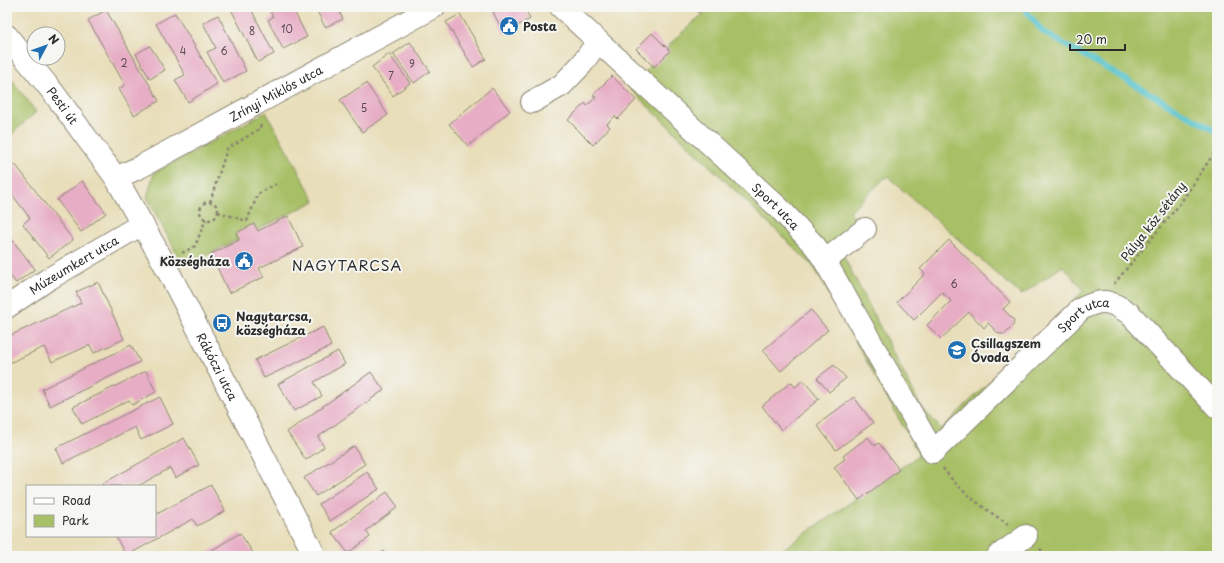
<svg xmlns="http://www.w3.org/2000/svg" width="1224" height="563" font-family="'Playpen Sans',sans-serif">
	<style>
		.green { fill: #a7bf65; stroke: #697548; fill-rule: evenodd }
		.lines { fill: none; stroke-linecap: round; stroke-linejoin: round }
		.stream { stroke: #55c3cc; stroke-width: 5.5 }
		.building { fill: #e7adc5 }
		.minor-casing { stroke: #8a8472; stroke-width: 24 }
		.major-casing { stroke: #8a8472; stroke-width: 24 }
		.path { stroke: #8a8472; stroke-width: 2.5; stroke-dasharray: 3 3; stroke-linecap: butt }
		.minor { stroke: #fff; stroke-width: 22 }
		.major { stroke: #fff; stroke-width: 22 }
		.labels { text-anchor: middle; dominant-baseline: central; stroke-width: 4; stroke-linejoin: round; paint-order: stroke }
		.number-label { font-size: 10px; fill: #5a4c52 }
		.poi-label { font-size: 12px; font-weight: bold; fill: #2b2b2b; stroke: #f6f6f2; text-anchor: start }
		.street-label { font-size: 12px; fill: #2b2b2b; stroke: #f6f6f2 }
		.quarter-label { font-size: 14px; letter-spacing: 1px; fill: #2b2b2b; stroke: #f6f6f2 }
	</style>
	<rect width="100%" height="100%" fill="#f6f6f2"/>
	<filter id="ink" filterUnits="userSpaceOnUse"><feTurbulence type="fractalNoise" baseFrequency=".025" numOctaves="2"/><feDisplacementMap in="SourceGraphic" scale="8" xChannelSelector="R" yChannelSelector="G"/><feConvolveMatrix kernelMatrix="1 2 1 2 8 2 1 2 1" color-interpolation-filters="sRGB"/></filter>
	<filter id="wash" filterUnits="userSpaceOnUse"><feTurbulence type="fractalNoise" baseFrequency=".012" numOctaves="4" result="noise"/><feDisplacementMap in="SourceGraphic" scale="16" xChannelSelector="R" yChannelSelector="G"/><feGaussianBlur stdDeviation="0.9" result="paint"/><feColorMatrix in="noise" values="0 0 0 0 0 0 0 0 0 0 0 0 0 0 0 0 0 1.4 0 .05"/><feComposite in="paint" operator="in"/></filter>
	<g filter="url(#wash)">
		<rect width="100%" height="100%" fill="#e8deb9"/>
		<g class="green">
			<path d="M711,7h506v549h-195l-13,-16 -24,16h-212l146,-101 -105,-188 -185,-179 49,-52zM887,176l134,119 42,-29 21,24 -143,139 -21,-24 -77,-150 26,-23 -20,-20z"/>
			<path d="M7,73l29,39 -29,26z"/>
			<path d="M266,112l49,89 -114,57 -20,4 -34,-65 7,-24z"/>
		</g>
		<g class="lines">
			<path class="stream" d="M1023,7l20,25 174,100"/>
		</g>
		<g id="blocks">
			<g class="building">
				<path d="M230,7h20l24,47 -16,8z"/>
				<path d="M268,7h24l15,30 -24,12 -15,-29 5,-3z"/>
				<path d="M315,7h22l6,12 -18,8z"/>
				<path d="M503,7h21l6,12 -26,14 -11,-21z"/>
				<path d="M693,7h13l-7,6z"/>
				<path d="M106,10l53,91 -25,14 -15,-26 6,-4 -37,-65z"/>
				<path d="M175,13l42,71 -29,18 -13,-22 10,-5 -29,-51z"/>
				<path d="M460,14l26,45 -13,8 -27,-45z"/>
				<path d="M218,15l28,56 -23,12 -16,-31 9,-4 -13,-25z"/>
				<path d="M652,33l18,18 -16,16 -18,-18z"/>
				<path d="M410,42l20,29 -16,12 -21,-29z"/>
				<path d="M150,46l15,24 -15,9 -14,-25z"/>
				<path d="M389,54l21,29 -17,13 -21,-29z"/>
				<path d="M612,76l24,24 -18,19 -3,-3 -8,8 3,3 -17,18 -25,-25 17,-17 2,3 9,-9 -3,-2z"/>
				<path d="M366,83l22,32 -26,17 -22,-32z"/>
				<path d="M492,88l18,23 -42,35 -19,-22z"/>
				<path d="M15,164l58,76 -24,18 -26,-34 7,-6 -23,-30v-18z"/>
				<path d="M82,181l24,32 -25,19 -24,-32z"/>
				<path d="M288,216l15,31 -44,21 5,9 -35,16 -18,-39 28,-14 -3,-7 18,-9 4,7z"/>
				<path d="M7,233l28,36 -19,14 -9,-11z"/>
				<path d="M949,240l61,62 -7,7 11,11 -1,6 -8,8h-6l-11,-11 -4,5 -15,-16 -28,27 -14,-14 24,-24 -9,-9 -28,28 -17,-18 28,-28 -5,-5z"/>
				<path d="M98,282l26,57 -30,14 -4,-8 -38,17 -8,-15 -37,17v-27l74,-34 -5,-11z"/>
				<path d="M811,310l17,20 -47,41 -18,-21z"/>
				<path d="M323,327l8,19 -67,32 -9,-18z"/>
				<path d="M131,345l9,17 -90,44 -8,-17z"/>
				<path d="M338,351l7,13 -31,18 8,14 -28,15 -16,-27z"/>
				<path d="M834,365l12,13 -17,14 -12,-14z"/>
				<path d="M146,371l10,21 -24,13 -3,-5 -47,24 -9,-17z"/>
				<path d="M371,372l13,18 -66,47 6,10 -18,13 -19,-28z"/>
				<path d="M803,380l16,19 -38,31 -19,-24 29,-24 4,5z"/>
				<path d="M160,397l13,27 -32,16 -6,-13 -72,36 -7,-15z"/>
				<path d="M854,397l19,26 -37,27 -19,-25z"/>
				<path d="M868,437l7,9 4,-3 20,27 -40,30 -25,-33 11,-8 -2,-3z"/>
				<path d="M184,438l15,27 -24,13 -5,-10 -32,18h-35l-1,-2z"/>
				<path d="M354,446l11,18 -49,32 -12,-18z"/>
				<path d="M367,472l12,17 -49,32 -11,-17z"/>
				<path d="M211,485l14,26 -28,15 -4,-7 -67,37 -10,-19 2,-1h37v-21z"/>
				<path d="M387,492l11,15 -32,24 4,6 -22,16 -16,-21z"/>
				<path d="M240,533l15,23h-53l7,-4z"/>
				<path d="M384,551l4,5h-11z"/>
			</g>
		</g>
	</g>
	<g filter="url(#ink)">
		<use href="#blocks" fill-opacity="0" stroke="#8a8472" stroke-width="1"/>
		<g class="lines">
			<g class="minor-casing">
				<g id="minor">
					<path id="s1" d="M561,7l218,201 36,38 10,15 108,191 148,-143c21,-11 28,-9 48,4l88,94"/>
					<path d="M532,102l30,-17 20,-21 16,-23"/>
					<path d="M825,261l40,-32"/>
					<path id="s2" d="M7,307l40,-27 95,-56"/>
					<path d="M998,556l28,-20"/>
				</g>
			</g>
			<g class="major-casing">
				<g id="major">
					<path id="s3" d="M7,36l46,56 63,86 48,85 151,293"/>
					<path id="s4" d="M116,178l24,-11 294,-160"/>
				</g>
			</g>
			<g class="path">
				<path d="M210,202l17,-53 34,-21 -1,-3"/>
				<circle cx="209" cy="211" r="9"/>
				<path d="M218,212l29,9 11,-27 18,-10"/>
				<path d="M182,253l13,-7 11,-27"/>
				<path d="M1114,284l65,-79 38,-56"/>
				<path d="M943,468c16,23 42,41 65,56"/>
				<path d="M1040,549l8,7"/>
			</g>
			<use href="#minor" class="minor"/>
			<use href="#major" class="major"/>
		</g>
	</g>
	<defs>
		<g id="civic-disc" transform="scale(1)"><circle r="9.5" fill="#1f6fb2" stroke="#f6f6f2"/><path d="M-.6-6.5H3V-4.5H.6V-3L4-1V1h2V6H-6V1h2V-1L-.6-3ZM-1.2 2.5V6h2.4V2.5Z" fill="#fff"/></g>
		<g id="bus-disc" transform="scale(1)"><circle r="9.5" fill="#1f6fb2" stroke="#f6f6f2"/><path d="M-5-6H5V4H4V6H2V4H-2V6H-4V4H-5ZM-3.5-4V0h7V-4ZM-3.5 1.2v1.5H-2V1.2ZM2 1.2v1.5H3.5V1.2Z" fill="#fff"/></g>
		<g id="school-disc" transform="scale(1)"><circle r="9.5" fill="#1f6fb2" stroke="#f6f6f2"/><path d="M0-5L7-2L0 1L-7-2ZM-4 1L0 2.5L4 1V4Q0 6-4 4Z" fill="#fff"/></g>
	</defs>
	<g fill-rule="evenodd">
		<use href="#civic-disc" x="509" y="26"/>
		<use href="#civic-disc" x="244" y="261"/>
		<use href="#bus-disc" x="222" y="323"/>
		<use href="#school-disc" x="957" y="350"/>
	</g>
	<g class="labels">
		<g class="number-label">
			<text x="287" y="28">10</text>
			<text x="252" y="30">8</text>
			<text x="183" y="50">4</text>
			<text x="224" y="50">6</text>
			<text x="124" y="62">2</text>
			<text x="412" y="63">9</text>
			<text x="391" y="75">7</text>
			<text x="364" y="107">5</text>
			<text x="954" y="283">6</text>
		</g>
		<g class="poi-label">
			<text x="523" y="26">Posta</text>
			<text x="230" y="261" text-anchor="end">Községháza</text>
			<text x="236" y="316">Nagytarcsa,<tspan x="236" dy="14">községháza</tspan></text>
			<text x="971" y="343">Csillagszem<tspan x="971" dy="14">Óvoda</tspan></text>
		</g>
		<g class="street-label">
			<text stroke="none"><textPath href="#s4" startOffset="181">Zrínyi Miklós utca</textPath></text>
			<text stroke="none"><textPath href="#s3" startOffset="89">Pesti út</textPath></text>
			<text stroke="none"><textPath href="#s1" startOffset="293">Sport utca</textPath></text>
			<text transform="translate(1153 221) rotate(-52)">Pálya köz sétány</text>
			<text stroke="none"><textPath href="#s2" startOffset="79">Múzeumkert utca</textPath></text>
			<text stroke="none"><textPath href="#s1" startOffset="792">Sport utca</textPath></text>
			<text stroke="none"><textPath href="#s3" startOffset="393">Rákóczi utca</textPath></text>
		</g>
		<g class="quarter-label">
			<text x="347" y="265">NAGYTARCSA</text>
		</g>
	</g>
	<rect width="1224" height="563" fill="none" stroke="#f6f6f2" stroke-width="24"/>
	<rect x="26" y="485" width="130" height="52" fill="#f6f6f2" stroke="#a5a5a2"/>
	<rect x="34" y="498" width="20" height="6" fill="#ffffff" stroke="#a5a5a2"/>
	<text x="62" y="505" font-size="12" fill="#2b2b2b">Road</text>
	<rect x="34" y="515" width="20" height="12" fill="#a7bf65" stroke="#a5a5a2"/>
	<text x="62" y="525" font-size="12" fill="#2b2b2b">Park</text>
	<g transform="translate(46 46) rotate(49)"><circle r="19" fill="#f6f6f2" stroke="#a5a5a2"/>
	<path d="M0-3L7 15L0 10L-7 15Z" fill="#1f6fb2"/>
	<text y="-6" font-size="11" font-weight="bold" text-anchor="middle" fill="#2b2b2b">N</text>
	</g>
	<path d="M1070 44v6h55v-6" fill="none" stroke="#2b2b2b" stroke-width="2"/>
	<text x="1076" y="44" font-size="12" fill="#2b2b2b" stroke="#f6f6f2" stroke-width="3" paint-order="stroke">20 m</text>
</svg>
